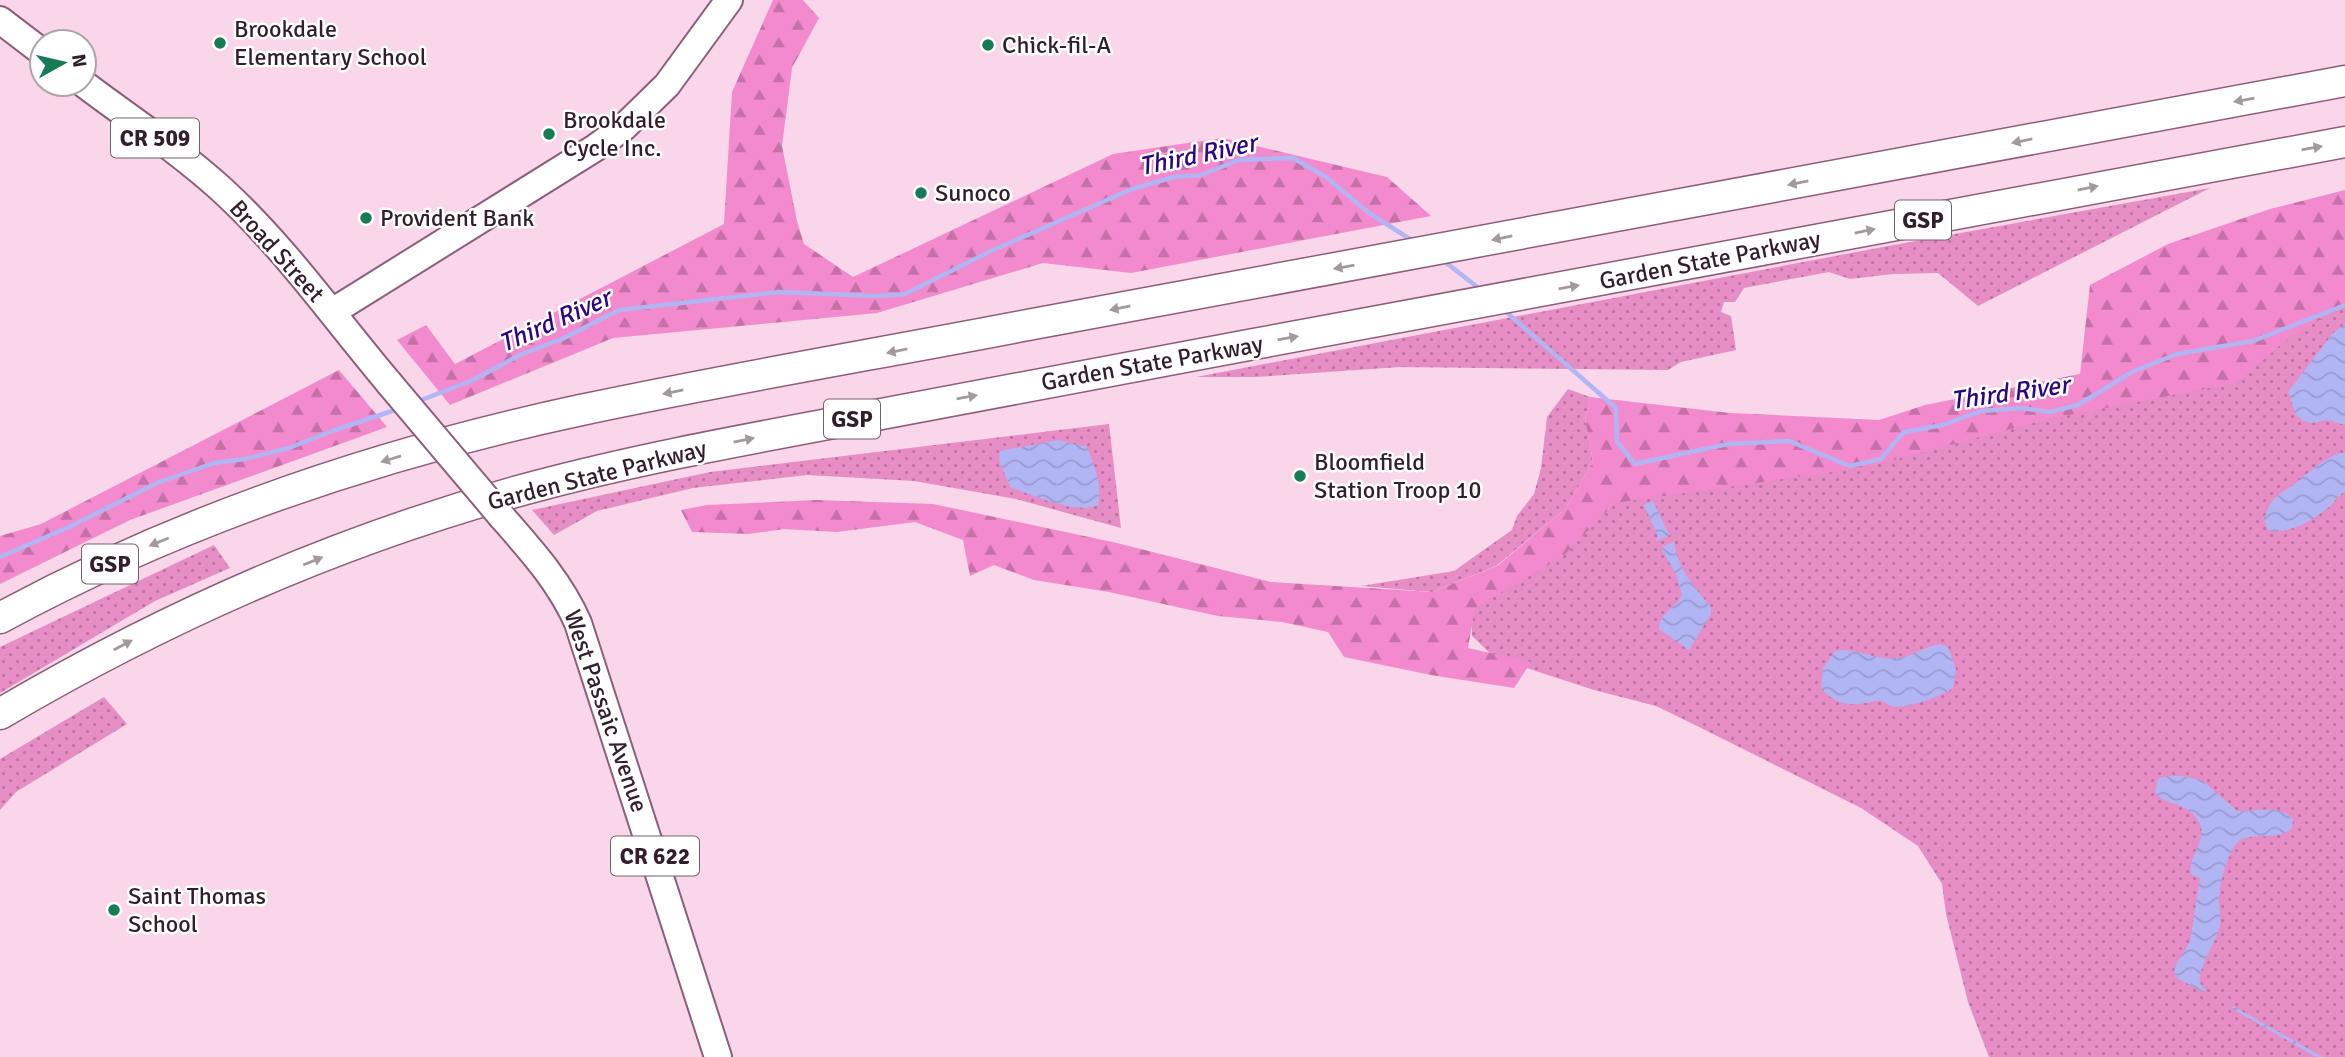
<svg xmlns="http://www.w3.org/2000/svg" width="2345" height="1057" font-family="Signika,sans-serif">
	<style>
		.grass { fill: url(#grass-dots) }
		.forest { fill: url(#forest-firs) }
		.water { fill: url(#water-waves) }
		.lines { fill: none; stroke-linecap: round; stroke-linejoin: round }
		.stream { stroke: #b2b5f4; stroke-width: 4.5 }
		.major-casing { stroke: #8f5d7c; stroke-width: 30 }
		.highway-casing { stroke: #8f5d7c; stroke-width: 33 }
		.major { stroke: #fff; stroke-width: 26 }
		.highway { stroke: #fff; stroke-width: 30 }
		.major-bridge-casing { stroke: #8f5d7c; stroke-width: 30; stroke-linecap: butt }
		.major-bridge { stroke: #fff; stroke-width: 26 }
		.oneway { fill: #a39aa0 }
		.poi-dot { fill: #167c56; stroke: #fff; stroke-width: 2.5 }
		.labels { text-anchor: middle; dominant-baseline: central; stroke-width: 5; stroke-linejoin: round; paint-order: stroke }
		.shield { fill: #fff; stroke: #70626b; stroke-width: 2 }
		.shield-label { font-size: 23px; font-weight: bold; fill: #331e2b }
		.poi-label { font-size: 24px; fill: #331e2b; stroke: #fff; text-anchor: start }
		.street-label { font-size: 24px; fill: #331e2b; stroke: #fff }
		.water-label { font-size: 26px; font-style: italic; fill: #2c0585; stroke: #fff }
	</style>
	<defs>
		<pattern id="grass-dots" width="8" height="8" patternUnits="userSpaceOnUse" patternTransform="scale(1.75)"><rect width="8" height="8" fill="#e78dc6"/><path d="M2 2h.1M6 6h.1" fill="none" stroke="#bc73a1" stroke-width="1.8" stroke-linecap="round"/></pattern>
		<pattern id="forest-firs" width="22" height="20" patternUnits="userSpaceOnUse" patternTransform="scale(1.75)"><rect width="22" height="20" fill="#f28acd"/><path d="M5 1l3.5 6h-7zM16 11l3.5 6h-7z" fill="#c570a7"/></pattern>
		<pattern id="water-waves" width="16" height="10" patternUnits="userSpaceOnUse" patternTransform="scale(1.75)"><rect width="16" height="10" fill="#b2b5f4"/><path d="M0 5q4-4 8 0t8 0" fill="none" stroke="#9a9bd1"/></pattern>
	</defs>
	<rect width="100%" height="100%" fill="#f9d6ea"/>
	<g class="grass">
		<path d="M2210,188l-232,118 -40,-33 -45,1 -43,5 -21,-7 -85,16 -9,14h-11l-3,10 10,4 5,34 -55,12 -13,8 -268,-3 -144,10h-60l687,-130z"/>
		<path d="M2345,305v752h-356l-21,-55 -22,-88 -4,-30 -24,-38 -57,-38 -164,-82 -41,-20 -62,-16 -99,-32 -23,-22 -1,-33 121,-115 197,-47 464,-100z"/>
		<path d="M1568,389l22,8 -5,22 8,43 -28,47 -69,57 -64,26 -71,-6 93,-15 58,-41 5,-14 17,-22 7,-26 6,-51z"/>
		<path d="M1109,424l12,104 -105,-29 -102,-18 -107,-6 -114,13 -96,23 -43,24 -22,-25 178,-38z"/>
		<path d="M214,545l16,23 -75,33 -155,92v-46z"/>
		<path d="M104,697l23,27 -111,68 -16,18v-51z"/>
	</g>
	<g class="forest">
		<path d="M773,0h30l16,18 -27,50 -10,78 15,75 7,23 49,33 260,-123 109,-16 165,39 44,39 -300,57 -88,-10 -166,50 -264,25 -163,67 -53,-65 29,-15 29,39 269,-140 8,-132z"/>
		<path d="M2345,190v115l-55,32 -54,46 -188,36 -181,48 -252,36 -53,54 -87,51 -7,40 63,14 -17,26 -83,-13 -87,-18 -16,-25 -46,-10 -64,-6 -109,-24 -75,-12 -40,-15 -24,11 -7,-36 -48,-18 -78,10 -53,-3 -35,5 -57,-2 -11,-22 26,-5 109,-5 117,4 184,39 154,39 161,10 65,-26 68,-57 28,-47 -8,-43 5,-22 140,16 149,7 46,-15 155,-31 10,-89 78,-41 102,-35z"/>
		<path d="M339,370l48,57 -257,93 -130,64v-48l41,-12z"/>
	</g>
	<g class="water">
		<path d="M2345,324v101l-17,-5 -16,3 -8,-2 -8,-6 -8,-23 45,-59z"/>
		<path d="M1058,440l29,7c8,20 15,37 11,58 -21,10 -66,-10 -88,-18l-11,-26 1,-10z"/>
		<path d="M2345,452v40c-7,3 -10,10 -16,15 -14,12 -42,29 -61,23l-4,-11c9,-26 14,-22 33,-37 17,-13 27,-25 48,-30z"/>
		<path d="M1653,501l14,30 4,4 -15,6 2,-5 -14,-31z"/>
		<path d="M1674,541c3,27 21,47 37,66v7l-22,36 -30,-21c0,-16 17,-21 23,-34l-6,-21 -15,-26z"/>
		<path d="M1940,644l8,3 8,22 -3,19c-11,8 -48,22 -62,18 -3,-1 -6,-4 -9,-5 -5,-1 -12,2 -17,2 -18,4 -32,-1 -44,-15l2,-20 12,-17c21,-4 40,10 62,7 15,-1 28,-12 43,-14z"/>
		<path d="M2168,776h15l20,5 34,30c20,1 41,-7 56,8l-1,9c-16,15 -43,2 -55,15 -10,11 -18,43 -18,56 0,9 2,18 1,27 -3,14 -23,44 -20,56 0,2 4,6 6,8l-1,3 -28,-15 -3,-7 3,-8 13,-21 10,-64 -8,-3c-7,-17 17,-34 7,-53 -14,-23 -34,-15 -44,-30l3,-13z"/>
		<path d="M2233,1006l90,51h-7l-85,-49z"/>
	</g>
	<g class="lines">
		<g class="stream">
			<path d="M1444,261l37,29"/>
			<path d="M1503,309l113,99 1,34 18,22 93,-20 61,-3 61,25 31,-7 23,-27 39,-7 38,-14 41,-3 28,4 28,-7 54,-33 45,-18 76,-13 92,-36"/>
			<path d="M416,402l55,-21 51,-27 40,-15 57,-29 160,-18 98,4 28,-2 86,-43 141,-62 42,-12 27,-2 38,-15 54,-2 33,19 43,36 44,28"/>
			<path d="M0,557l69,-30 88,-44 57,-20 31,-4 44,-11 43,-17 66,-22"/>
		</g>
		<g class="major-casing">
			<g id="major">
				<path d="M0,20l42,32"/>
				<path d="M84,84c45,34 94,66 136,104 64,58 114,130 169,195"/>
				<path d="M332,312l263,-164 29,-21 43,-42 62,-85"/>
				<path d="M502,517c29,33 58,65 76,106l140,434"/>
			</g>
		</g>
		<g class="highway-casing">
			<g id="highway">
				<path d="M0,618c181,-98 380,-165 581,-208 150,-32 302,-57 452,-86 437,-83 875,-160 1312,-243"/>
				<path d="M0,714c168,-99 348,-178 537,-228 94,-25 190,-43 286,-61 143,-28 287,-54 431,-81 364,-66 727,-136 1091,-202"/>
			</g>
		</g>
		<use href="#major" class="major"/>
		<use href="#highway" class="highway"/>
		<g class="major-bridge-casing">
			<path id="major-bridge" d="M389,383l113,134"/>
		</g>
		<use href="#major-bridge" class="major-bridge"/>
	</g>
	<defs><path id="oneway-solid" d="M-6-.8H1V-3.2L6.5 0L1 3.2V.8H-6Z" transform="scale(1.75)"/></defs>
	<g class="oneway">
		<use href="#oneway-solid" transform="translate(2244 100) rotate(170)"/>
		<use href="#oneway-solid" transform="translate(2022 141) rotate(169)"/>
		<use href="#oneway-solid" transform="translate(2312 148) rotate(-10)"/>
		<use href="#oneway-solid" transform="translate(1798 183) rotate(169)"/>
		<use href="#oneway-solid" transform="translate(2088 188) rotate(-11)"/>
		<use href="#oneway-solid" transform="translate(1865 231) rotate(-11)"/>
		<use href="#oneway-solid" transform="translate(1502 238) rotate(169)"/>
		<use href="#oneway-solid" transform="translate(1344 267) rotate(170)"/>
		<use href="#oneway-solid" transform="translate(1569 287) rotate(-10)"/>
		<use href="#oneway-solid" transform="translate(1120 308) rotate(169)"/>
		<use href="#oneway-solid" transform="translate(1288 338) rotate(-10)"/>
		<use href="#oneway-solid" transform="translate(897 351) rotate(169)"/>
		<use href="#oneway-solid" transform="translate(673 392) rotate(169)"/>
		<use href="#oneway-solid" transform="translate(967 397) rotate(-10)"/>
		<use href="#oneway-solid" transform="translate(744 440) rotate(-11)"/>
		<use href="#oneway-solid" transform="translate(391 459) rotate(163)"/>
		<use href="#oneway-solid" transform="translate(159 542) rotate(158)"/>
		<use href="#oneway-solid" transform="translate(313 561) rotate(-22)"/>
		<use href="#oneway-solid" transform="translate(123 645) rotate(-28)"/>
	</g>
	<g class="poi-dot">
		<circle cx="220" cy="43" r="7"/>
		<circle cx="988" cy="45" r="7"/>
		<circle cx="549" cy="134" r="7"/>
		<circle cx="921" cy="193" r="7"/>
		<circle cx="366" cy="218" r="7"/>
		<circle cx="1300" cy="476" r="7"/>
		<circle cx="114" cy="910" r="7"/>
	</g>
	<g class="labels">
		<g class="shield">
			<rect x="111" y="118.5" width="88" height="39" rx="5"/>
			<rect x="1895" y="200.5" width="56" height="39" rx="5"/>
			<rect x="824" y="399.5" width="56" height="39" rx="5"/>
			<rect x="82" y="544.5" width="56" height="39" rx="5"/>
			<rect x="611" y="836.5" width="88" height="39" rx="5"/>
		</g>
		<g class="shield-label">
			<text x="155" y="138">CR 509</text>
			<text x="1923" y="220">GSP</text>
			<text x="852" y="419">GSP</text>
			<text x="110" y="564">GSP</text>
			<text x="655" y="856">CR 622</text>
		</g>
		<g class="poi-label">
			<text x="234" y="29">Brookdale<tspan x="234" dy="28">Elementary School</tspan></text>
			<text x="1002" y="45">Chick-fil-A</text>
			<text x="563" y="120">Brookdale<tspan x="563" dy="28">Cycle Inc.</tspan></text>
			<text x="935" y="193">Sunoco</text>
			<text x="380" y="218">Provident Bank</text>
			<text x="1314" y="462">Bloomfield<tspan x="1314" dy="28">Station Troop 10</tspan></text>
			<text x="128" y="896">Saint Thomas<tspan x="128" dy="28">School</tspan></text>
		</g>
		<g class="street-label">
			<text transform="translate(277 251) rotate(48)">Broad Street</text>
			<text transform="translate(1710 260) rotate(-11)">Garden State Parkway</text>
			<text transform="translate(1152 363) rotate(-10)">Garden State Parkway</text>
			<text transform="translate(597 475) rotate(-14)">Garden State Parkway</text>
			<text transform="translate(606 711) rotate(71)">West Passaic Avenue</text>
		</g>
		<g class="water-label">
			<text transform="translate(1198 155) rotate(-12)">Third River</text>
			<text transform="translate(555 321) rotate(-24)">Third River</text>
			<text transform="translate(2010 393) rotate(-8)">Third River</text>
		</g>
	</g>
	<g transform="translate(63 63) rotate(82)"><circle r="33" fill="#ffffff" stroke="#ada5aa" stroke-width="2"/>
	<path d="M0-5L12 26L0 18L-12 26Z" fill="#167c56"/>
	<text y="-10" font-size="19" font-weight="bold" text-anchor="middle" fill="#331e2b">N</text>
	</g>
</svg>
